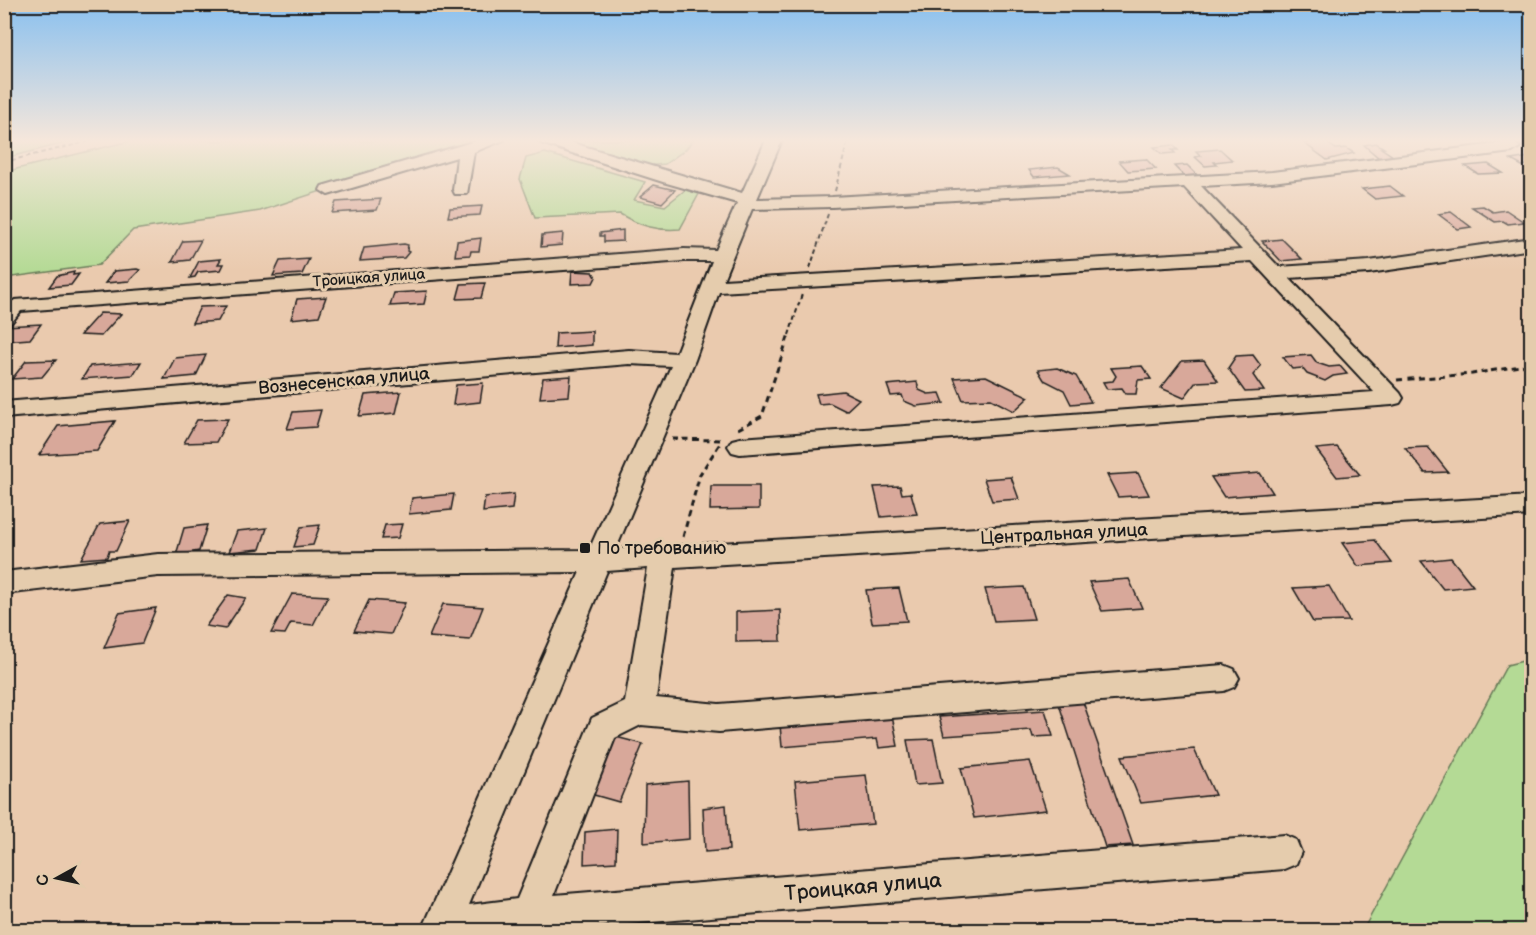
<svg xmlns="http://www.w3.org/2000/svg" width="1536" height="935" font-family="'Balsamiq Sans',sans-serif">
	<style>
		.green { fill: #b4da95; stroke: #687b58; stroke-width: 1.5 }
		.building { fill: #d8a89a; stroke: #1c1c1c; stroke-width: 1.5 }
		.lines { fill: none; stroke-linecap: round; stroke-linejoin: round }
		.minor-casing { stroke: #1c1c1c; stroke-width: 4 }
		.path-far1 { stroke: #1c1c1c; stroke-width: 2; stroke-dasharray: 4.5 3; stroke-linecap: butt }
		.path { stroke: #1c1c1c; stroke-width: 3; stroke-dasharray: 6 4.5; stroke-linecap: butt }
		.minor { fill: #e5ccad; fill-rule: evenodd }
		.poi-dot { fill: #1c1c1c; stroke: #e5ccad; stroke-width: 2 }
		.labels { text-anchor: middle; dominant-baseline: central; stroke-width: 6; stroke-linejoin: round; paint-order: stroke }
		.far-street-label { font-size: 15px; fill: #1c1c1c; stroke: #e5ccad }
		.street-label { font-size: 18px; fill: #1c1c1c; stroke: #e5ccad }
		.poi-label { font-size: 18px; fill: #1c1c1c; stroke: #e5ccad; text-anchor: start }
		.near-street-label { font-size: 21px; fill: #1c1c1c; stroke: #e5ccad }
	</style>
	<rect width="100%" height="100%" fill="#eacaae"/>
	<filter id="ink" filterUnits="userSpaceOnUse"><feTurbulence type="fractalNoise" baseFrequency=".0167" numOctaves="2"/><feDisplacementMap in="SourceGraphic" scale="12" xChannelSelector="R" yChannelSelector="G"/><feConvolveMatrix kernelMatrix="1 2 1 2 8 2 1 2 1" color-interpolation-filters="sRGB"/></filter>
	<g filter="url(#ink)">
		<g class="green">
			<path d="M5,140h73l-73,18z"/>
			<path d="M134,140l295,1 49,-1 -218,71 -127,19 -34,35 -94,13 -1,-106z"/>
			<path d="M567,140h126l-7,9 -21,15 -19,2 -40,-4z"/>
			<path d="M545,153l100,29 -11,18 31,6 20,-16 14,4 -19,35c-23,2 -40,-3 -60,-15l-85,4 -15,-39 6,-21z"/>
			<path d="M1531,659v271h-168l144,-265z"/>
		</g>
		<g class="building">
			<path d="M1324,141l12,8 10,-1 8,5 -27,7 -23,-17z"/>
			<path d="M1376,143l8,5h-3l12,8 -14,2 -15,-13z"/>
			<path d="M1173,145l5,5h-6l3,3 -13,1 -8,-7z"/>
			<path d="M1220,149l12,11 -18,2 3,3 -12,1 -10,-9 6,-1 -5,-5z"/>
			<path d="M1529,157l3,7 -10,2 -11,-6z"/>
			<path d="M1146,159l10,10 -28,2 -9,-10z"/>
			<path d="M1488,164l15,9 -25,1 -13,-8z"/>
			<path d="M1187,165l10,10 -13,1 -10,-10z"/>
			<path d="M1058,167l12,7 -36,3 -5,-7z"/>
			<path d="M654,185l21,5 -13,13 -22,-6z"/>
			<path d="M1390,186l13,10 -28,3 -13,-10z"/>
			<path d="M381,199l-4,11 -45,3 4,-11z"/>
			<path d="M482,206l-2,9 -32,2 2,-9z"/>
			<path d="M1483,206l10,6 13,-2 18,12 -16,2 -5,-3 -8,1 -23,-15z"/>
			<path d="M1451,212l20,15 -13,2 -20,-15z"/>
			<path d="M623,230v11l-19,1v-6h-4v-3z"/>
			<path d="M563,233l-1,12 -21,2 1,-12z"/>
			<path d="M481,238l-2,13h-8l-1,4 -15,1 2,-15z"/>
			<path d="M1282,239l20,20 -21,2 -19,-20z"/>
			<path d="M201,240l-11,20 -18,2 11,-21z"/>
			<path d="M404,244l4,1 -1,6 2,1 -5,6 -44,3 4,-13z"/>
			<path d="M221,259l-3,5h6l-3,6 -23,2 -3,5 -5,1 9,-17z"/>
			<path d="M309,259l-7,15 -29,2 7,-15z"/>
			<path d="M137,269l3,1 -11,11 -24,2 9,-12z"/>
			<path d="M572,271l21,1 3,5 -3,6 -22,1z"/>
			<path d="M74,272l-1,3 6,-1 -8,11 -22,2 8,-11z"/>
			<path d="M485,283l-4,15 -24,1 4,-15z"/>
			<path d="M427,291l-3,13 -34,2 4,-13z"/>
			<path d="M326,297l-7,19 -28,3 6,-20z"/>
			<path d="M226,306l-8,15 -26,2 8,-16z"/>
			<path d="M100,313l21,1 -20,22 -21,-1z"/>
			<path d="M41,324l-11,15 -26,2 1,-15z"/>
			<path d="M592,331v14l-37,3 1,-15z"/>
			<path d="M206,355l-10,21 -32,3 11,-21z"/>
			<path d="M1253,355l8,11 -8,9 11,16 -19,1 -17,-24 8,-12z"/>
			<path d="M1311,355l6,8 12,4 11,-1 7,8 -14,2 -8,5 -18,-7 -5,-6 -10,1 -9,-12z"/>
			<path d="M56,360l-14,17 -30,2 14,-18z"/>
			<path d="M1204,360l14,21 -22,1 -12,16 -23,-10 21,-27z"/>
			<path d="M141,362l-8,13 -51,4 8,-13z"/>
			<path d="M1142,366l9,13 -13,1 -2,14h-10l-4,-6 -15,1 -4,-7 10,-1 3,-5 -5,-8z"/>
			<path d="M1057,368l19,8 15,26 -20,2 -7,-14 -20,-10 -6,-10z"/>
			<path d="M571,376l-2,20 -29,2 3,-20z"/>
			<path d="M986,376l43,21 -15,14 -23,-12 -28,1 -9,-22z"/>
			<path d="M917,382l2,8 9,4 12,-1 4,10 -28,3 -12,-5 -2,-6 -11,1 -4,-11z"/>
			<path d="M483,383l-3,19 -27,3 3,-20z"/>
			<path d="M843,391l16,8 -13,12 -16,-8 -11,1 -3,-10z"/>
			<path d="M401,392l-5,21 -37,3 6,-21z"/>
			<path d="M321,410l-5,17 -29,2 6,-17z"/>
			<path d="M228,419l-12,23 -32,1 13,-23z"/>
			<path d="M115,421l-18,30 -58,4 19,-29z"/>
			<path d="M1337,447l23,28 -23,2 -21,-28z"/>
			<path d="M1428,447l20,25 -23,1 -20,-25z"/>
			<path d="M1138,473l11,22 -31,2 -11,-22z"/>
			<path d="M1260,473l13,20 -49,4 -13,-20z"/>
			<path d="M1011,477l8,22 -27,2 -8,-22z"/>
			<path d="M711,486h48v23l-49,1z"/>
			<path d="M900,486l2,8 9,-1 6,21 -36,3 -7,-30z"/>
			<path d="M454,494l-3,16 -42,4 3,-16z"/>
			<path d="M514,494l-2,15 -29,3 2,-15z"/>
			<path d="M130,521l-14,30h-7l-2,6 -26,2 19,-35z"/>
			<path d="M402,524l-4,14 -17,1 4,-14z"/>
			<path d="M207,525l-8,26 -23,4 8,-27z"/>
			<path d="M320,525l-7,20 -19,2 7,-20z"/>
			<path d="M267,528l-7,21 -31,3 8,-21z"/>
			<path d="M1375,540l17,23 -34,3 -16,-23z"/>
			<path d="M1451,558l22,28 -30,3 -22,-28z"/>
			<path d="M1129,579l13,29 -40,3 -13,-29z"/>
			<path d="M1329,586l20,35 -36,1 -20,-34z"/>
			<path d="M1024,587l10,32 -40,2 -9,-32z"/>
			<path d="M899,588l8,33 -35,2 -6,-33z"/>
			<path d="M292,594l36,2 -15,29 -22,-2 -6,11 -14,-1z"/>
			<path d="M228,595l18,3 -21,31 -19,-3z"/>
			<path d="M369,600l36,3 -14,31 -37,-3z"/>
			<path d="M443,604l40,3 -13,33 -41,-3z"/>
			<path d="M156,608l-14,35 -38,5 15,-35z"/>
			<path d="M780,610l1,31 -45,1v-30z"/>
			<path d="M1081,696l52,149 -28,2 -48,-149z"/>
			<path d="M1045,710l8,26 -20,1 -2,-7 -87,6 -5,-19z"/>
			<path d="M892,716l6,30 -19,2 -2,-9 -95,8 -2,-22z"/>
			<path d="M612,736l31,8 -24,58 -32,-9z"/>
			<path d="M933,739l9,44 -27,2 -8,-45z"/>
			<path d="M1194,749l21,46 -74,8 -19,-47z"/>
			<path d="M1030,761l16,49 -72,8 -13,-50z"/>
			<path d="M866,775l7,49 -73,6 -5,-49z"/>
			<path d="M688,781l1,58 -45,4 1,-58z"/>
			<path d="M726,805l3,45 -24,2 -2,-44z"/>
			<path d="M617,829l-1,33 -32,2 1,-32z"/>
		</g>
		<g class="lines">
			<g class="minor-casing">
				<g id="minor">
					<path d="M479,140h25l-30,12 -7,42h-12l-2,-4 4,-33 -129,38 -8,-5 2,-4z"/>
					<path d="M538,140h25l179,53 24,-53h16l-25,59 75,-2 440,-25 240,-30 8,5 -8,5 -240,30 -71,4 78,81 90,-6 163,-23v11l-163,24 -80,5 111,115 3,5 -3,5 -8,2 -652,49 -8,-2 -4,-6 4,-6 8,-2 634,-46 -122,-131 -533,31 -24,68 -79,189 916,-53v19l-857,52 -19,131 63,6 505,-39 10,4 5,9 -5,9 -10,4 -505,41 -78,-7 -26,13 -61,157 730,-60 12,5 5,12 -5,12 -12,5 -728,61h-134l158,-358 -422,4 -154,18v-22l154,-18 431,-4 82,-184 -42,-2 -625,54v-16l625,-52 47,3 36,-92h-28l-663,50 -10,12 -7,2v-19l11,-6 669,-51 32,1 21,-47 -74,-21 -122,-39zM1184,187l58,63 -519,30 29,-71 80,-2zM648,568l-23,134 -33,16 -75,181 -48,6 138,-334z"/>
				</g>
			</g>
			<g class="path-far1">
				<path d="M4,162l90,-22"/>
				<path d="M835,191l13,-51"/>
				<path d="M810,268l18,-54"/>
				<path d="M789,335l13,-41"/>
			</g>
			<g class="path">
				<path d="M1397,380l75,-6 60,-10"/>
				<path d="M738,429l24,-13 27,-82"/>
				<path d="M672,439l50,1"/>
				<path d="M683,537l17,-63 21,-32"/>
			</g>
			<use href="#minor" class="minor"/>
		</g>
	</g>
	<linearGradient id="sky" x2="0" y2="1"><stop stop-color="#89c0ef"/><stop offset="0.52" stop-color="#f6e7db"/><stop offset="1" stop-color="#f6e7db" stop-opacity="0"/></linearGradient>
	<rect width="1536" height="271" fill="url(#sky)"/>
	<rect class="poi-dot" x="579" y="542" width="12" height="12" rx="3"/>
	<g class="labels">
		<g class="far-street-label">
			<text transform="translate(369 278) rotate(-4)">Троицкая улица</text>
		</g>
		<g class="street-label">
			<text transform="translate(344 381) rotate(-5)">Вознесенская улица</text>
			<text transform="translate(1064 534) rotate(-3)">Центральная улица</text>
		</g>
		<g class="poi-label">
			<text x="597" y="548">По требованию</text>
		</g>
		<g class="near-street-label">
			<text transform="translate(863 887) rotate(-5)">Троицкая улица</text>
		</g>
	</g>
	<rect width="1536" height="935" fill="none" stroke="#e5ccad" stroke-width="24"/>
	<rect x="12" y="12" width="1512" height="911" fill="none" stroke="#1c1c1c" stroke-width="2" filter="url(#ink)"/>
	<g transform="translate(57 878) rotate(262)" stroke="#e5ccad" stroke-width="4.5" paint-order="stroke">
	<path d="M0-4.5L10 22L0 15L-10 22Z" fill="#1c1c1c"/>
	<text y="-9" font-size="16" font-weight="bold" text-anchor="middle" fill="#1c1c1c">С</text>
	</g>
</svg>
